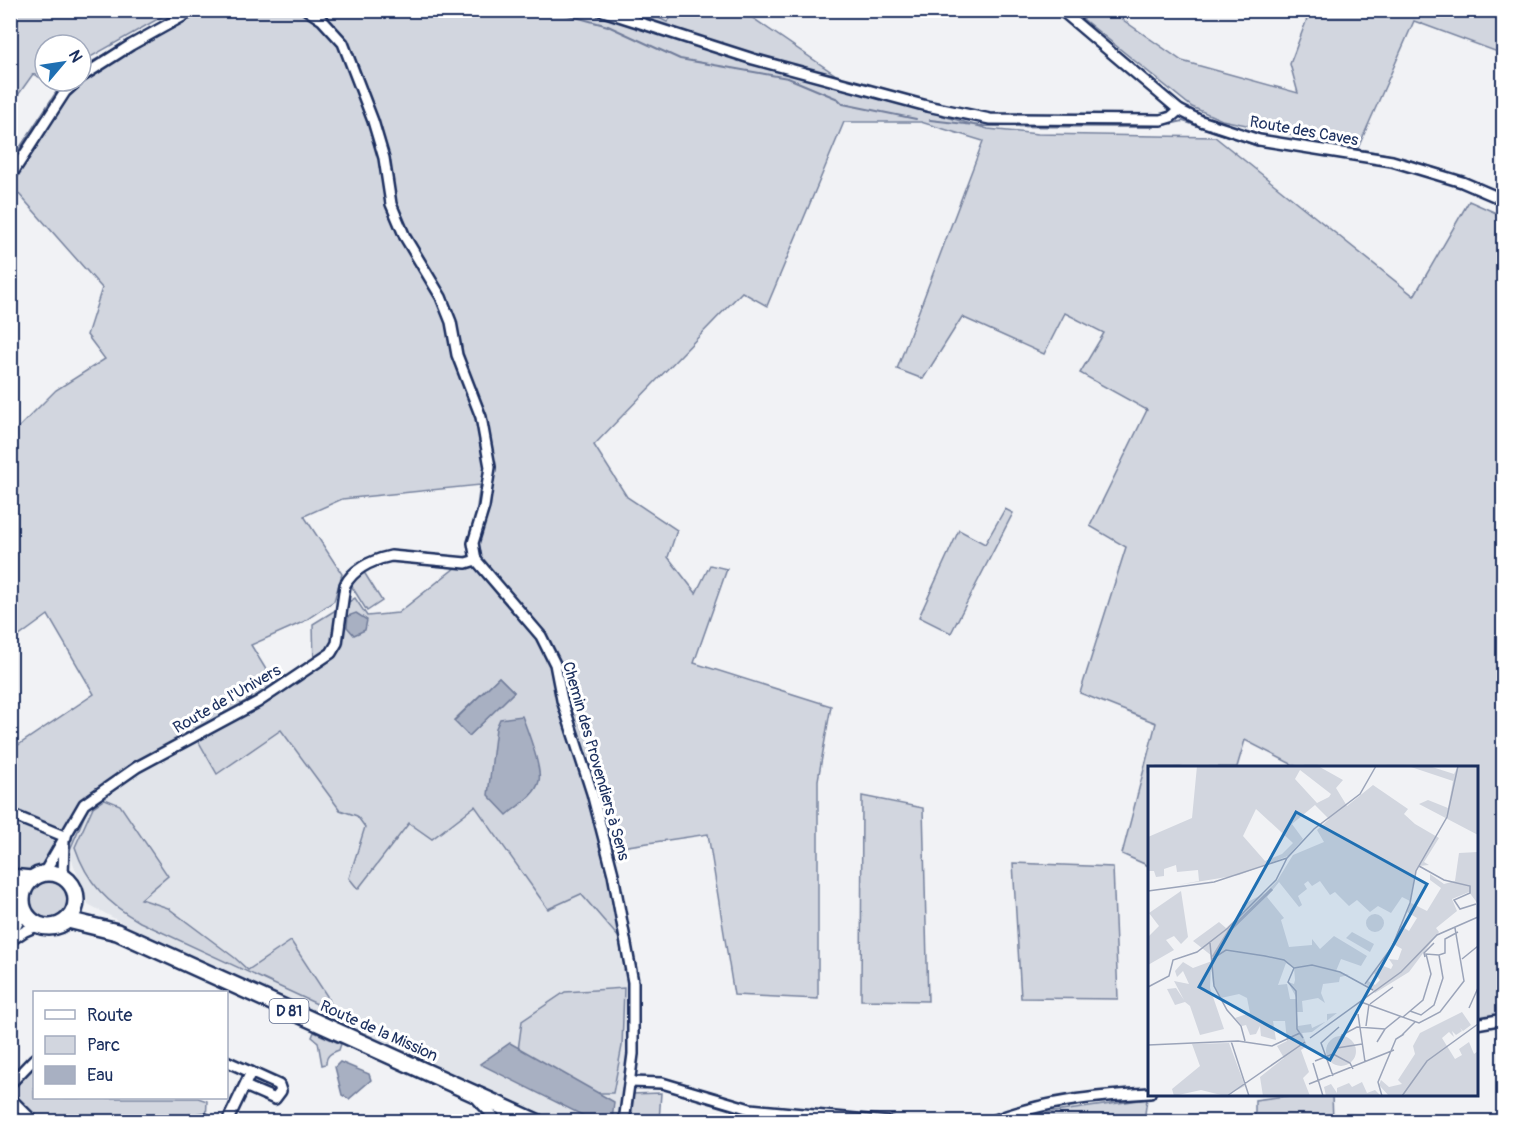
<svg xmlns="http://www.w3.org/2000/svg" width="1514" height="1132" font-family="Pangolin,sans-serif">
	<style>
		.built { fill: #e1e4ea }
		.green { fill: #d2d6df; stroke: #76829e; stroke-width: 1.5; fill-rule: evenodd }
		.water { fill: #a8b0c2; stroke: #707c9a; stroke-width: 1.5 }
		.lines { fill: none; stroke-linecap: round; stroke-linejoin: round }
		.stream { stroke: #707c9a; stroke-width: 2 }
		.street-casing { stroke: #1b2f5e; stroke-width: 14 }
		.primary-casing { stroke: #1b2f5e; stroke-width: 20 }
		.street { stroke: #fff; stroke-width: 9 }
		.primary { stroke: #fff; stroke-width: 15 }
		.labels { text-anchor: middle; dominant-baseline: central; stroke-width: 6; stroke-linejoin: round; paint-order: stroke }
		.shield { fill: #fff; stroke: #5f6d8e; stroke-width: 1.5 }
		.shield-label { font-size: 15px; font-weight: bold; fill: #1b2f5e }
		.street-label { font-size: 16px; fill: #1b2f5e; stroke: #fff }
		.inset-river { fill: none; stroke: #a8b0c2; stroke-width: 3 }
		.inset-road { fill: none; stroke: #9ba4b9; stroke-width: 1.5 }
		.view { fill: #1f6fb2; fill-opacity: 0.15; stroke: #1f6fb2; stroke-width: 3 }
		.inset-edge { fill: none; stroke: #1b2f5e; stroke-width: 3 }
	</style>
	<rect width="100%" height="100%" fill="#f1f2f5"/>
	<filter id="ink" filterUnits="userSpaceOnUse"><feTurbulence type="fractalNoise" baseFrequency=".0167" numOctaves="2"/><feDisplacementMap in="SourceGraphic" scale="12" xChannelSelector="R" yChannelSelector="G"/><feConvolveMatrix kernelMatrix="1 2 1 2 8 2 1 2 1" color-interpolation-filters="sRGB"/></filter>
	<g filter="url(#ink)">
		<path class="built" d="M281,730l59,80 17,6 8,11 -16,51 60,-55 23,16 43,-33 73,103 33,-15 45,52 10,67 -13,108h-73l-374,-169 -88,-48 -19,-52 21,-49 48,-34 57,-32 23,37z"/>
		<g class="green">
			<path d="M11,10h161v1l-80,45 -11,9v-20h-36v35l-12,-6 -22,31z"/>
			<path d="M643,10l24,12 10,-11 64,-1 120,82 127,37 50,5 177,3 199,159 55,-95 34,15v799l-14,2 -12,5 -1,-254 -179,-1 -52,-27 -8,27 -87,1 -1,98 -27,-12 34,-131 -76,-30 46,-146 -36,-21 57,-116 -67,-37 24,-40 -39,-20 -21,41 -82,-37 -39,62 -26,-10 86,-228 -62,-19h-77l-77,184 -25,-14 -148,153 33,52 50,33 -9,27 28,36 14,-28 17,4 -33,94 137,43 -13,74v219l-84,-4 -26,-161 -100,15 18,97 -45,-52 -33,15 -73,-103 -43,33 -23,-16 -51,66 -9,-11 16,-51 -8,-11 -17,-6 -59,-80 -64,44 -21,-37 -58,32 -48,34 -21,49 -49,27 -9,-3v-126l83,-56 -46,-79 -37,27v-216l5,4 40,-40 49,-31 -18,-24 15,-47 -91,-103 -1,-3 64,-98 113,-73zM480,485l-10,71 -72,57 -31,3 -12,-18 -42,26 1,43 -35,24 -28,-46 52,-23 31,-21 8,-27 -38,-58 38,-17zM499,677l15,15 -45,44 -15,-16z"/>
			<path d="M1073,11h37l72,50 116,32 -8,-29 20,-53h193v43l-89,-33 -56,127 -136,-28 -30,-13z"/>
			<path d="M1005,509l8,4 -62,120 -32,-16 40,-87 26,14z"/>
			<path d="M362,569l20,32 -15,10 -18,-29z"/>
			<path d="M862,796l61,12 5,193 -67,-1z"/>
			<path d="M105,799l15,6 48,71 -27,23 27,9 67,50 13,12 43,-29 36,55 5,15 -192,-89c-32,-18 -53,-39 -65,-75l18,-40z"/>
			<path d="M1013,863l100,4 5,132 -97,-1z"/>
			<circle cx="49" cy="899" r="19"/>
			<path d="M624,988l-2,58 -9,47h-33l-63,-35 5,-37 43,-29z"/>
			<path d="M314,1032l27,12 -2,6c-8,3 -13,5 -13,14l-4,1 -4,-23 -6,-5z"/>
			<path d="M34,1065v33h164l9,3 -1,20h-195l-1,-30z"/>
			<path d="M253,1077l24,11 -3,8 -24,-12z"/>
			<path d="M661,1093l-2,28 -36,1 8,-28z"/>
			<path d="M1299,1094l33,1 1,26h-78v-21z"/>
			<path d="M1147,1099l-3,22 -148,1v-2z"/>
			<path d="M732,1109l79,12 -83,1z"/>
		</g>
		<g class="water">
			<path d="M356,613l11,7 -2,10 -11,5 -7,-8 1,-11z"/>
			<path d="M499,677l15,15 -45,44 -15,-15z"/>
			<path d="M522,716c5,13 20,53 17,65 -3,14 -22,25 -32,34l-19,-20 8,-67 4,-9z"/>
			<path d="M510,1043l104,59 -2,19h-18l-114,-57z"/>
			<path d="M340,1062l29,12 2,6 -22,19 -7,-4 -7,-28z"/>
		</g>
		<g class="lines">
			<g class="stream">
				<path d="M550,10l58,16 72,33 108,19 50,21 5,5 73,15"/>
				<path d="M81,68l102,-58"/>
				<path d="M930,120l53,6 170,1"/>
				<path d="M1165,125l18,-4 48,16"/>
				<path d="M1241,140l16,6h12"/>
				<path d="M1337,148c43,1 85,14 125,30"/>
				<path d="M10,163l49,-75 8,-7"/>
			</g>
			<g class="street-casing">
				<g id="street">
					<path d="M307,10l15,10 21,23 30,78 11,37 7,46 14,33 36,60 10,25 6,33 24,62 9,50 -6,40 -11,36 3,17 65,76 14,28 7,36 30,93 21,81 20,108v72l-9,68"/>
					<path d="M600,10l153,49 174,47 63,13 171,1 10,-3 8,-7"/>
					<path d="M1061,10l118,100 22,11 58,19 133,21 70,21 42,18"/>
					<path d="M81,77l50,-32 63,-35"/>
					<path d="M10,177l55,-85 12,-11"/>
					<path d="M10,814l56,23"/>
					<path d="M44,873l40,-69 53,-37 121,-65 73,-49 6,-10 8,-58c9,-17 28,-25 46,-29l75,7 10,-3"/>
					<path d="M63,876l1,-36"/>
					<path d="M10,938l14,-27"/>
					<path d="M10,941l15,-10 14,-6"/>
					<path d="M1476,1024l28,-5"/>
					<path d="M226,1061l53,24 2,6 -6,8 -30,-13"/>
					<path d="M630,1082l32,1 88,26 139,13"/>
					<path d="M10,1084l24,-25"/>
					<path d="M10,1098l24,24"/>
					<path d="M478,1100l15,16 2,6"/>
					<path d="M501,1105l6,17"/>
					<path d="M181,1122l24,-3 6,3"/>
					<path d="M227,1122l24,-50"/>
					<path d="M990,1122c52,-21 105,-26 160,-29"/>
				</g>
			</g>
			<g class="primary-casing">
				<g id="primary">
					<circle cx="49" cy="900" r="27"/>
					<path d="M10,877l22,2"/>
					<path d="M68,920l49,12 420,190"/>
				</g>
			</g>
			<use href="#street" class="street"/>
			<use href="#primary" class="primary"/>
		</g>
	</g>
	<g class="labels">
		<rect class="shield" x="269.5" y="999" width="39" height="24" rx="4.5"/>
		<g class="shield-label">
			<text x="289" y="1011">D 81</text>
		</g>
		<g class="street-label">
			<text transform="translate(1304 131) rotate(10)">Route des Caves</text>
			<text transform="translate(227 699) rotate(-30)">Route de l'Univers</text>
			<text transform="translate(596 761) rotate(74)">Chemin des Provendiers à Sens</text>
			<text transform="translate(379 1031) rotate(24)">Route de la Mission</text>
		</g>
	</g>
	<g transform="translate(1148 766)">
		<rect width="330" height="330" fill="#f1f2f5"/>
		<path d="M49,0h121l25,14 -7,8 11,18 26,-21 35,24 -4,5 11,10 24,14 -15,24 5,3 -10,1 -4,7 -5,28 -8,-4 -11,16 -13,-7 -8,6 -13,-12 -8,6 -14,-14 -5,3 -10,-14 -8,5 -4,-5 -4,3 3,5 -9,7 4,9 -3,2 -20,-25 -12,15 17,21 -3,2 8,27 23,-2v-6l8,10 14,-13 33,20 -6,10 -20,-7 -5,12 13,4 -9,2 -1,5 -16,2 -2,9 4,10 -7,-5 -16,3 1,11h-6l1,14 13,-2 1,4 15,-7v-7l10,-1 -25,19 -10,1 5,13 -6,4 8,22 -6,6 7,18h-47l-3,-19 24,-19 -7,-12 10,-5 -2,-20h-12l3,19 -15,-4 -1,-10 -4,8 -6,1 -4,-10 -4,1 -7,-8 15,-5 -3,-15 -8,-4 -18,4 -8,-14 -2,-18 -1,22 14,41 -24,6 -10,-29 -5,-4 -10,3 -8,-16 9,-1 8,12 -10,-19 15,3 -6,-13 -6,6 -2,-6 8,-9 10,6 19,-7v-5l-19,-15 26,-19 7,6 18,-17 -2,-6 23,-12 12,-12 16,-26 31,-13 -7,-12 12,-11 -14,-14 -23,19 11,15 -15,17 -49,19 -61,10 21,-4 -1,-11 -21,2 -1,-7 -12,4v7l-8,1 -2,-6h-5l-1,11v-45l44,-19zM152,4l31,24 -2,3 -12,6 -22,-24zM108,43l37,34 -11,11 -17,7 -22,-25zM138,197l8,5 1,12 -1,4 -6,-2 9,17h-7l-3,-15 -9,1zM260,0h21l25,8 4,-8h20v69l-59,-31 9,-4 20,8 5,-27zM330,86v52l-9,-12 -17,7 5,12 -21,17 3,4 -30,40 -34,21 -9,-9 2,-3 7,4 5,-5 -6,-7 7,-8 10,4 2,-4 -4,-6 9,1 4,-11 -9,-5 7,-19 9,6 8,-13 -10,-6 4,-9 16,8 14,-23 -11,-8v-6l14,10 11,-3 4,-28zM33,125l7,46 -7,7 -7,-8 -8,4 8,10 -26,15v-28l11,-11 -10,-13zM218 157a9 9 0 1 1 18 0a9 9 0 1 1-18 0ZM204,166l22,12 -4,8 -24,-14zM314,246l9,13 -8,6 -3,-3 2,3 -6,4 -4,-4 2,6 -5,-5 -7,6 13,21 7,-4 -3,-6 10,-7 5,12 4,-3v45h-89l-10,-11 2,-5 8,7 13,-3 -4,-4 17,-26 -2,-8 7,-13zM178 285a15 15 0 1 1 30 0a15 15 0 1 1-30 0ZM81,277l16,43 -20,10 -24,-6 -27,6 -2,-7 28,-23 -8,-22zM214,316l5,11 8,-3 6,6h-55l-2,-9 7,-3 6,9v-5l12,-5 3,4z" fill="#d2d6df" fill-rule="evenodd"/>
		<path class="inset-river" d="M65,191l16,-26 43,-42"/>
		<path class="inset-road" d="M271,100l25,14 26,6v7l-16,7 6,9 16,-5M0,125l66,-9 73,-24 27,-29 46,-35 16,-28M62,177l4,43 13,24 14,16 4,15M291,189l6,-2v-14l13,-7M277,191l-1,-4 10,-10M64,193l14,-9 39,6 19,4 10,8 18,-3 28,7 33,18M314,193l16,-13M146,202l-6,14 8,9 1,38 6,9M217,218l27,-37 18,-44 6,-32 31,-54 11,-51M0,221l21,-11 4,-16 24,-8 31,-24 48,-48 11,-22M213,236l58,21 21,-11 24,-31 -9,-53M222,238l23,-17M321,242l9,-20M262,245l11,4 13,-10 9,-27 -4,-23M210,248l7,48M255,251l20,-17 8,-26 -5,-20 13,1M218,260l3,-22M254,269l13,-13M162,272l91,-66 36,-37 41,-18M83,275l18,55M229,276l8,-13 16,-13M0,279l90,-4 34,5 28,-13M189,282l25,-4M185,288l17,9 3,6M167,295l18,-7 9,-19 15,-8 28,2M165,297l10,33M185,310l-12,-33 18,-16M161,318l85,-34M79,330l78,-54M234,330l-4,-14 18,-43 8,-5M254,330l25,-35 51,-37"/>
		<path class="view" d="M148,46l131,72 -97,176 -131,-73z"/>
		<rect width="330" height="330" class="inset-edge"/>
	</g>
	<rect width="1514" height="1132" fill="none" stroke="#fff" stroke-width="36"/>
	<rect x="18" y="18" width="1478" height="1096" fill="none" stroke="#1b2f5e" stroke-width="2" filter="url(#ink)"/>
	<rect x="33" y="991" width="195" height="108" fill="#ffffff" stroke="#a4acbf" stroke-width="1.5"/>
	<rect x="45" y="1010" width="30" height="9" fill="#ffffff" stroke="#a4acbf" stroke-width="1.5"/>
	<text x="87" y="1021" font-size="18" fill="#1b2f5e">Route</text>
	<rect x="45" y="1036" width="30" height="18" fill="#d2d6df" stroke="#a4acbf" stroke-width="1.5"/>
	<text x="87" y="1051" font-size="18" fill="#1b2f5e">Parc</text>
	<rect x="45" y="1066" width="30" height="18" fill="#a8b0c2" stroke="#a4acbf" stroke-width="1.5"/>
	<text x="87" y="1081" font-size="18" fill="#1b2f5e">Eau</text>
	<g transform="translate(63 63) rotate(61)"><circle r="28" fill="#ffffff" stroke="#a4acbf" stroke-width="1.5"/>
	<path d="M0-4.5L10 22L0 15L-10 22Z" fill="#1f6fb2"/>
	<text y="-9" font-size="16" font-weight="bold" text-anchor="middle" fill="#1b2f5e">N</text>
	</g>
</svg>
